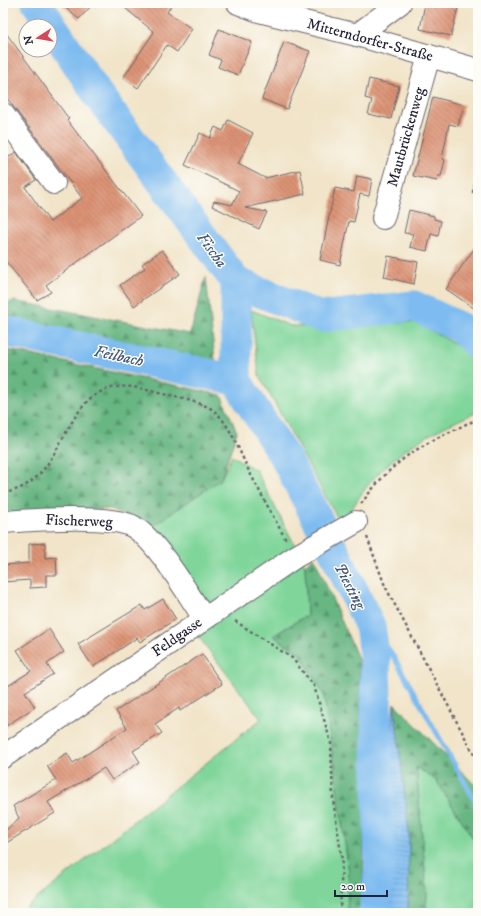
<svg xmlns="http://www.w3.org/2000/svg" width="481" height="916" font-family="'IM FELL DW Pica',serif">
	<style>
		.grass { fill: #7fd59a; stroke: #507c6a }
		.forest { fill: url(#forest-firs); stroke: #446c5e }
		.water { fill: url(#water-rules); stroke: #506e96 }
		.lines { fill: none; stroke-linecap: round; stroke-linejoin: round }
		.stream { stroke: #7dbbf0; stroke-width: 5 }
		.river { stroke: #7dbbf0; stroke-width: 31 }
		.building { fill: url(#building-back-hatch) }
		.minor-casing { stroke: #6a666c; stroke-width: 24 }
		.path { stroke: #6a666c; stroke-width: 2.5; stroke-dasharray: 3 3; stroke-linecap: butt }
		.minor { stroke: #fff; stroke-width: 22 }
		.labels { text-anchor: middle; dominant-baseline: central; stroke-width: 3; stroke-linejoin: round; paint-order: stroke }
		.street-label { font-size: 15px; fill: #22223b; stroke: #fdfcf7 }
		.water-label { font-size: 16px; font-style: italic; fill: #42587a; stroke: #fdfcf7 }
	</style>
	<defs>
		<pattern id="forest-firs" width="22" height="20" patternUnits="userSpaceOnUse"><rect width="22" height="20" fill="#67b682"/><path d="M5 1l3.5 6h-7zM16 11l3.5 6h-7z" fill="#54946c"/></pattern>
		<pattern id="water-rules" width="6" height="5" patternUnits="userSpaceOnUse"><rect width="6" height="5" fill="#7dbbf0"/><path d="M0 2.5h6" fill="none" stroke="#6ca0cf"/></pattern>
		<pattern id="building-back-hatch" width="6" height="6" patternUnits="userSpaceOnUse"><rect width="6" height="6" fill="#dc9374"/><path d="M-1 5l2 2M0 0l6 6M5-1l2 2" fill="none" stroke="#b27860"/></pattern>
	</defs>
	<rect width="100%" height="100%" fill="#fdfcf7"/>
	<filter id="ink" filterUnits="userSpaceOnUse"><feTurbulence type="fractalNoise" baseFrequency=".025" numOctaves="2"/><feDisplacementMap in="SourceGraphic" scale="8" xChannelSelector="R" yChannelSelector="G"/><feConvolveMatrix kernelMatrix="1 2 1 2 8 2 1 2 1" color-interpolation-filters="sRGB"/></filter>
	<filter id="wash" filterUnits="userSpaceOnUse"><feTurbulence type="fractalNoise" baseFrequency=".012" numOctaves="4" result="noise"/><feDisplacementMap in="SourceGraphic" scale="16" xChannelSelector="R" yChannelSelector="G"/><feGaussianBlur stdDeviation="0.9" result="paint"/><feColorMatrix in="noise" values="0 0 0 0 0 0 0 0 0 0 0 0 0 0 0 0 0 1.4 0 .05"/><feComposite in="paint" operator="in"/></filter>
	<g filter="url(#wash)">
		<rect width="100%" height="100%" fill="#f1e4c8"/>
		<g class="grass">
			<path d="M251,310l40,16h61l63,-4 55,30 8,8v52c-56,23 -101,49 -130,104l-10,3 -79,-144z"/>
			<path d="M232,456l24,14 49,95 2,50 -34,21 27,17 24,42 25,177 -2,41h-328l242,-194 -63,-83 3,-34 -54,-72 74,-51z"/>
			<path d="M416,767l20,13 42,66v67h-52l1,-20z"/>
		</g>
		<g class="forest">
			<path d="M206,277l10,92 -213,-45v-19l11,-4 176,33z"/>
			<path d="M3,349l218,46 16,37 -16,47 -74,51 -35,-21 -109,6z"/>
			<path d="M314,557l45,104 6,147 -3,105h-15l2,-41 -25,-177 -24,-42 -27,-17 34,-21 -2,-50z"/>
			<path d="M394,703l84,85v58l-42,-66 -20,-13 11,126 -1,20h-18l1,-81z"/>
		</g>
		<path class="water" d="M394,703l15,129 -1,81h-27l-1,-45z"/>
		<g class="lines">
			<path class="stream" d="M370,626l21,26 87,154"/>
			<g class="river">
				<path d="M37,3l61,92 138,187 85,35 93,-11 47,22 17,17"/>
				<path d="M236,282v98l51,81 48,92 35,73 5,33 5,209 -6,45"/>
				<path d="M3,331l233,49"/>
			</g>
		</g>
		<g id="blocks">
			<g class="building">
				<path d="M60,3h34l-15,16z"/>
				<path d="M119,3h54l-6,9 25,17 -15,23 -10,-7 -29,43 -15,-10 31,-46z"/>
				<path d="M425,3h11l22,5 -7,28 -31,-7z"/>
				<path d="M3,29l66,90 -2,1 74,96 -95,69 5,7 -14,8 -34,-42v-97l13,-9 20,28 -11,7 25,35 32,-24 -79,-105z"/>
				<path d="M219,29l33,13 -14,33 -20,-8 3,-7 -12,-5z"/>
				<path d="M284,42l26,9 -23,58 -25,-10z"/>
				<path d="M369,79l30,7 -8,33 -23,-5 4,-14 -7,-2z"/>
				<path d="M433,97l31,8 -6,21 -9,-2 -7,35 3,1 -4,16h-3l-1,5 -24,-5z"/>
				<path d="M228,120l25,13 -15,31 27,14 35,-8 5,24 -60,14 22,4 -8,17 -47,-23 2,-5 18,4 7,-14 -54,-26 15,-32 10,5 5,-11 8,4z"/>
				<path d="M357,176l15,3 -3,17 -9,-2 -6,28 -5,-1 -9,44 -20,-5 15,-72 19,4z"/>
				<path d="M409,210l25,6v3l7,2 -3,15 -7,-2 -4,17 -17,-4 3,-13 -9,-1z"/>
				<path d="M478,243v68l-32,-22z"/>
				<path d="M162,250l18,24 -46,32 -14,-21 25,-17 -3,-4z"/>
				<path d="M388,256l30,6 -4,22 -30,-7z"/>
				<path d="M45,543v15l11,-1 1,18h-11v12l-16,1v-8l-27,2v-17l26,-2v-19z"/>
				<path d="M163,599l13,20 -36,23 -3,-4 -44,29 -15,-23 64,-39 3,5z"/>
				<path d="M49,629l15,23 -17,12 6,10 -28,18 10,15 -32,21v-39l28,-18 -14,-21z"/>
				<path d="M202,654l20,30 -42,27 -1,-3 -24,16 7,9 -29,18 7,11 -28,18 -8,-12 -56,34 7,11 -52,32v-12l16,-15 -6,-12 43,-26 -9,-14 20,-13 6,10 54,-35 -11,-17z"/>
			</g>
		</g>
	</g>
	<g filter="url(#ink)">
		<use href="#blocks" fill-opacity="0" stroke="#6a666c" stroke-width="1"/>
		<g class="lines">
			<g class="minor-casing">
				<g id="minor">
					<path d="M238,3l21,8 98,24 121,35"/>
					<path d="M357,35l43,-32"/>
					<path d="M3,114l51,69"/>
					<path d="M383,218l46,-162"/>
					<path d="M3,522c27,-2 110,-8 131,5 24,15 53,66 70,91"/>
					<path d="M3,757l292,-200 61,-35"/>
				</g>
			</g>
			<g class="path">
				<path d="M478,172l-5,20 5,2"/>
				<path d="M3,493c48,-7 54,-56 81,-88 16,-19 40,-22 63,-15 18,5 42,9 59,16 22,9 34,48 44,67 12,23 24,45 36,67"/>
				<path d="M361,504c25,-35 49,-54 89,-72 9,-4 18,-10 28,-12"/>
				<path d="M367,537l18,49 93,176"/>
				<path d="M235,621l57,37 22,28 17,57 2,56 9,61 -2,53"/>
			</g>
			<use href="#minor" class="minor"/>
		</g>
	</g>
	<g class="labels">
		<g class="street-label">
			<text transform="translate(370 40) rotate(15)">Mitterndorfer-Straße</text>
			<text transform="translate(406 137) rotate(-74)">Mautbrückenweg</text>
			<text transform="translate(79 521) rotate(2)">Fischerweg</text>
			<text transform="translate(177 637) rotate(-35)">Feldgasse</text>
		</g>
		<g class="water-label">
			<text transform="translate(212 250) rotate(54)">Fischa</text>
			<text transform="translate(119 356) rotate(12)">Feilbach</text>
			<text transform="translate(350 586) rotate(63)">Piesting</text>
		</g>
	</g>
	<rect width="481" height="916" fill="none" stroke="#fdfcf7" stroke-width="16"/>
	<g transform="translate(38 38) rotate(258)"><circle r="19" fill="#fdfcf7" stroke="#a5a5ac"/>
	<path d="M0-3L7 15L0 10L-7 15Z" fill="#d1495b"/>
	<text y="-6" font-size="11" font-weight="bold" text-anchor="middle" fill="#22223b">N</text>
	</g>
	<path d="M335 890v6h52v-6" fill="none" stroke="#22223b" stroke-width="2"/>
	<text x="341" y="890" font-size="12" fill="#22223b" stroke="#fdfcf7" stroke-width="3" paint-order="stroke">20 m</text>
</svg>
